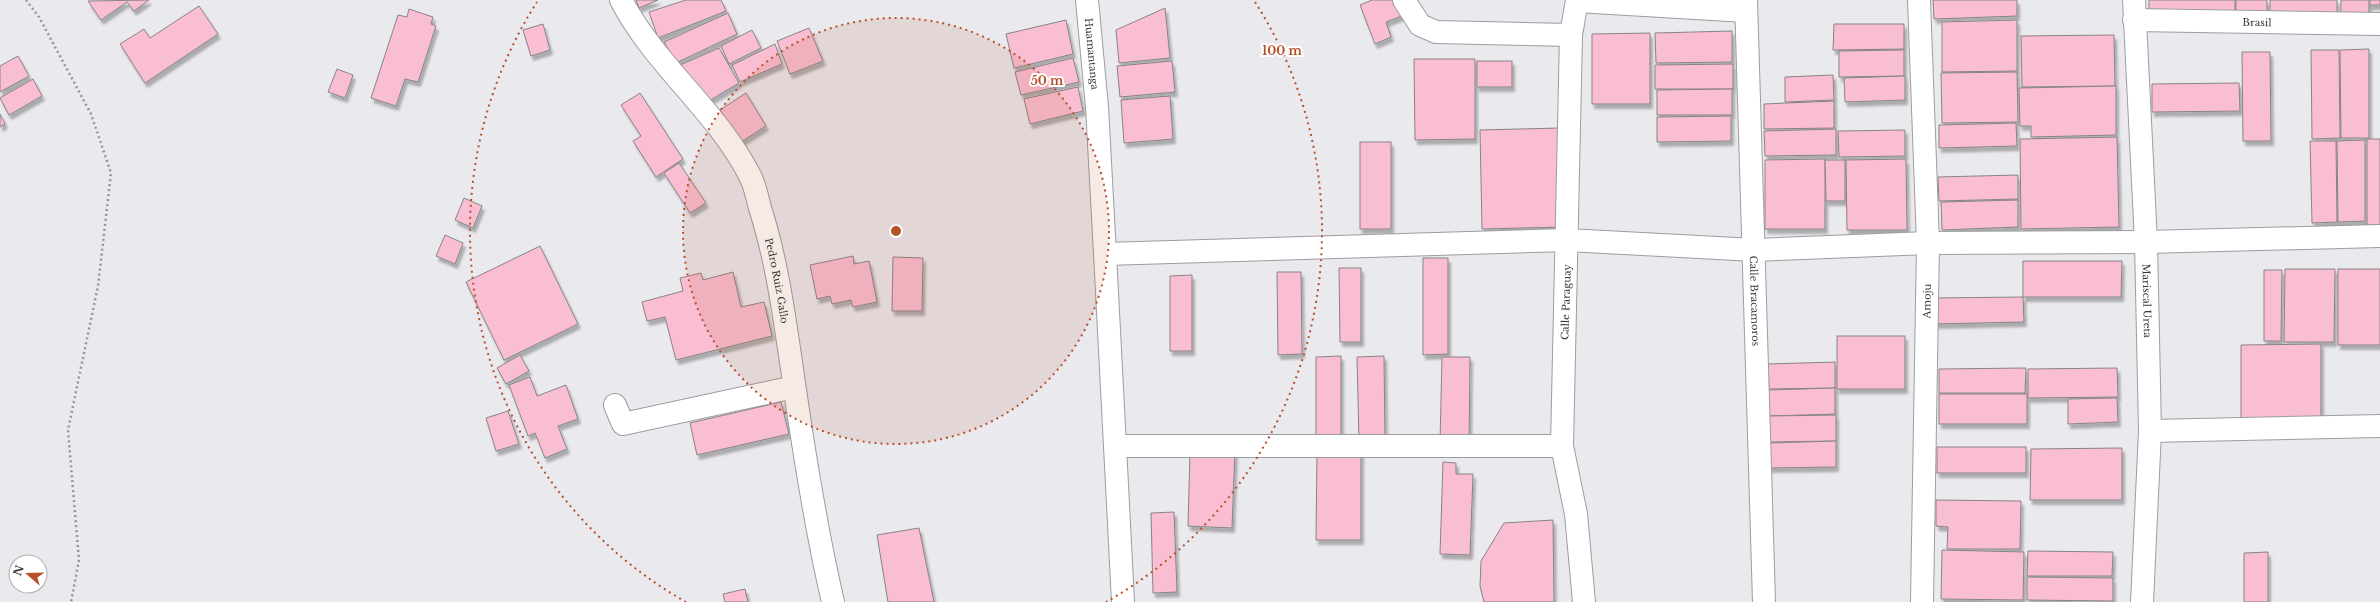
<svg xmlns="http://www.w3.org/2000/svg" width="2380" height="602" font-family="'Libre Baskerville',serif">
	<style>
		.building { fill: #f9bed2; stroke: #888385; filter: url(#shadow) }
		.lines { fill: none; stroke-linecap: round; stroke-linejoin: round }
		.minor-casing { stroke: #9c9da1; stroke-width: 24 }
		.path { stroke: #959599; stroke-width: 2.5; stroke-dasharray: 2 3; stroke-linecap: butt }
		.minor { stroke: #fff; stroke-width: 22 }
		.ring { fill: none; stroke: #b85128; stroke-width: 2; stroke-dasharray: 2 4 }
		.labels { text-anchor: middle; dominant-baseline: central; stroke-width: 4; stroke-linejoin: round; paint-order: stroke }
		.street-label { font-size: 10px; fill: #38383a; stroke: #fff }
		.centre { fill: #b85128; stroke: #fff; stroke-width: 2 }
		.ring-label { font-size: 12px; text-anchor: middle; font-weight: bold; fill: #b85128; stroke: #fff; stroke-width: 4; stroke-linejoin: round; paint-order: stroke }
	</style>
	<defs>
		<filter id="shadow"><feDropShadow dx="2.5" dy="4.5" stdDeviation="1" flood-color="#0004"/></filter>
	</defs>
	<rect width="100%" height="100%" fill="#e9e9ee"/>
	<g class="building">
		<path d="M149,0l-15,11 -7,-9 -26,18 -13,-19z"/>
		<path d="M636,0h22l-19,8z"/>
		<path d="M686,0h35l5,11 -68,27 -9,-26z"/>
		<path d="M1372,0h24l6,16 -16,6 5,15 -16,7 -15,-39z"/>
		<path d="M1933,0h84v16l-83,3z"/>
		<path d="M2149,0h86v15l-86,2z"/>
		<path d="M2236,0h31v12l-31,1z"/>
		<path d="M2270,0h67v14l-67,1z"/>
		<rect x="2341" y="0" width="28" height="16"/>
		<rect x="2370" y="0" width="10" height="5"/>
		<path d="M199,6l19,28 -73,49 -25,-39 24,-15 6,9z"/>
		<path d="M1165,8l5,50 -51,5 -3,-33z"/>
		<path d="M409,9l24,8 -2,7 5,2 -18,56 -13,-3 -9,27 -25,-8 27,-83 9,2z"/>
		<path d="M728,13l9,21 -61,29 -12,-21z"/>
		<path d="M1066,20l7,34 -59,14 -8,-34z"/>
		<path d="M2017,20v51l-75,1v-50z"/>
		<path d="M543,24l7,26 -19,6 -8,-26z"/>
		<path d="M1834,24h70v25l-71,1z"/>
		<path d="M809,28l14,33 -33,13 -13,-33z"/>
		<path d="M752,30l9,18 -32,16 -8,-18z"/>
		<path d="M1732,31v31l-76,1 -1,-30z"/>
		<path d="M1650,33v71h-58v-70z"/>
		<path d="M2114,35l1,51 -93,1 -1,-51z"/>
		<path d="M775,44l7,20 -42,18 -8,-17z"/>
		<path d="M719,48l20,35 -37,22 -22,-40z"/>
		<path d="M2369,49v89h-28l-1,-88z"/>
		<path d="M1904,50v26l-65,1v-26z"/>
		<path d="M2311,50h28l1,88 -28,1z"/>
		<path d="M2242,52h28l1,89h-28z"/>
		<path d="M18,56l11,20 -29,16v-26z"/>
		<path d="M1073,58l6,24 -58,13 -6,-23z"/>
		<path d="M1414,59h61v80l-60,1z"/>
		<path d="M1172,61l3,31 -55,5 -3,-31z"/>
		<rect x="1477" y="61" width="35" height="26"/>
		<path d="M1733,64v25h-78v-24z"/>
		<path d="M337,69l16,6 -8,23 -17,-6z"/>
		<path d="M2017,72l1,50 -76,1 -1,-50z"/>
		<path d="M1833,75l1,25 -49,2v-25z"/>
		<path d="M1905,76v24l-60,2 -1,-24z"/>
		<path d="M33,79l9,17 -33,19 -9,-17z"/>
		<path d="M2239,83l1,28 -88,1v-28z"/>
		<path d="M2116,86v49l-85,2v-11h-11l-1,-38z"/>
		<path d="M1078,87l5,24 -53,13 -6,-25z"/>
		<path d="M1732,89v26h-75v-25z"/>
		<path d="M640,93l43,66 -27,18 -23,-36 8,-5 -20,-31z"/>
		<path d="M746,93l20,33 -25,16 -21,-32z"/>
		<path d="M1170,96l3,43 -49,4 -3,-43z"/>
		<path d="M1834,101v27l-70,1v-25z"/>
		<path d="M0,114l5,10 -5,3z"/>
		<path d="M1731,116v25l-74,1v-25z"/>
		<path d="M2016,123l1,23 -78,2v-23z"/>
		<path d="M1560,128l2,99 -80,2 -2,-99z"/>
		<path d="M1836,129v26l-71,1 -1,-25z"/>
		<path d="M1905,130v26l-66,1 -1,-26z"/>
		<path d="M2117,137l2,90 -98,2 -1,-90z"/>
		<rect x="2367" y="139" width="13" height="86"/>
		<path d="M2365,140v81l-27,1 -1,-81z"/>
		<path d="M2310,141h26l1,81 -25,1z"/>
		<rect x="1360" y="142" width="31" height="87"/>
		<path d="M1825,159v70h-60v-69z"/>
		<path d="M1906,159l1,71h-60l-1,-70z"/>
		<path d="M1825,160h20v41h-19z"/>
		<path d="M679,163l27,40 -16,10 -26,-40z"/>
		<path d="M2018,175v24l-79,2 -1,-24z"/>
		<path d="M464,198l18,8 -9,22 -18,-8z"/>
		<path d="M2018,200v27l-76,3 -1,-28z"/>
		<path d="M445,235l18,8 -8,21 -19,-8z"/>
		<path d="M540,246l38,78 -74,36 -38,-78z"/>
		<path d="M853,256l1,8 15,-3 8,41 -24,5 -2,-7 -19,4 -2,-8 -13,3 -7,-34z"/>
		<path d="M893,257l30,1 -1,53h-30z"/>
		<path d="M1423,258h25v96l-25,1z"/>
		<path d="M2023,261h99l-1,36h-98z"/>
		<path d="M1339,268h22v74h-21z"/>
		<path d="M2285,269h50l-1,73h-50z"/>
		<rect x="2338" y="269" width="42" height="76"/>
		<path d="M2264,270h18l-1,71h-17z"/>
		<path d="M733,272l8,35 23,-5 8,34 -96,24 -11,-43 -18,4 -5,-19 41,-11 -3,-13 21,-5 2,7z"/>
		<path d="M1277,272h24l1,82 -24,1z"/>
		<path d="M1192,275v76h-22v-75z"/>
		<path d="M2023,297l1,25 -92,2 -1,-26z"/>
		<rect x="1837" y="336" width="68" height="53"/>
		<path d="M2321,344v78l-80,1v-78z"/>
		<path d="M520,355l9,16 -23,13 -9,-16z"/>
		<path d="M1341,356v82h-25v-81z"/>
		<path d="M1384,356l1,84 -26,1 -2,-84z"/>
		<path d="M1442,357h28l-1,86h-29z"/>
		<path d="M1835,362v26l-66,1 -1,-25z"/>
		<path d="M2026,368l-1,25h-86v-24z"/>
		<path d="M2117,368l1,29 -90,1v-29z"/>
		<path d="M530,377l7,19 29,-11 12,34 -20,7 9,23 -22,9 -10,-25 -7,3 -19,-51z"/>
		<path d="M1835,388v26l-66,2 -1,-26z"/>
		<rect x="1939" y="394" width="88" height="30"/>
		<path d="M2117,398l1,24 -50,2v-25z"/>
		<path d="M781,402l8,32 -92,21 -7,-32z"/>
		<path d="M508,411l11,33 -23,7 -10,-33z"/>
		<path d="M1836,415v26l-67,1v-26z"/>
		<path d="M1836,441v26l-67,1v-25z"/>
		<rect x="1937" y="447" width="89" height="26"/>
		<path d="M2122,448v52h-92l1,-51z"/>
		<path d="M1235,449l-3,79 -44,-2 2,-72z"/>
		<path d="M1317,451h44v89h-45z"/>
		<path d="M1443,462l13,1v11h17l-3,81 -30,-1z"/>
		<path d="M1936,500l85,1 -1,48h-73l1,-22 -12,-1z"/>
		<path d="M1174,512l3,80 -24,1 -2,-80z"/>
		<path d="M1553,520l1,82h-70l-4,-16 1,-25 23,-38z"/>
		<path d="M919,528l15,74h-46l-11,-67z"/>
		<path d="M1942,550l82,2 -1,48 -82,-1z"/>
		<path d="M2028,551l85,1 -1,24h-85z"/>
		<path d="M2268,552v50h-24v-49z"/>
		<path d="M2027,577l86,1v23l-86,-1z"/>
		<path d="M745,589l3,13h-23l-2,-8z"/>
	</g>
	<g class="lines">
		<g class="minor-casing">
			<g id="minor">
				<path id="s1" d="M621,0c33,64 95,110 128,174 6,10 8,23 11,34 17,53 24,107 32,161 11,78 23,156 41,233"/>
				<path id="s2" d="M1087,0l10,107 8,147 462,-14 188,10 173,-7 218,-1 234,-6"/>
				<path d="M1404,0l16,25 16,7 135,3"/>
				<path d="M1577,0l-6,35 -9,411 14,68 8,88"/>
				<path id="s3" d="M1746,0l18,602"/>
				<path d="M1919,0l9,243 -6,359"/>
				<path id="s4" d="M2134,0l12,242 4,189 -8,171"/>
				<path d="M1577,1l169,10"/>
				<path id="s5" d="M2134,20l246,4"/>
				<path d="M1105,254l10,192h447"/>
				<path d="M615,405l8,19 171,-37"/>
				<path d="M2150,431l230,-5"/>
				<path d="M1115,446l8,156"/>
			</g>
		</g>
		<path class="path" d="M26,0l13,17 52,97 20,59 -13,113 -30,144 11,130 -8,42"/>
		<use href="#minor" class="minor"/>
	</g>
	<circle cx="896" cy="231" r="213" fill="#b85128" fill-opacity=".12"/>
	<g class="ring">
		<circle cx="896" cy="231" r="213"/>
		<path d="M686 602A426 426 0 0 1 537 2M1255 2A426 426 0 0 1 1106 602"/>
	</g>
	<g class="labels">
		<g class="street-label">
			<text stroke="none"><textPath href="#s5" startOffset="123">Brasil</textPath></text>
			<text stroke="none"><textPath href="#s2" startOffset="54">Huamantanga</textPath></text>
			<text stroke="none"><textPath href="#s1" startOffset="327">Pedro Ruiz Gallo</textPath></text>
			<text stroke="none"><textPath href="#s3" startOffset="301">Calle Bracamoros</textPath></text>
			<text transform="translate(1927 301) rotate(-89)">Amoju</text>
			<text stroke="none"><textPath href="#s4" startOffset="301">Mariscal Ureta</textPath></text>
			<text transform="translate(1566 302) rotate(-88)">Calle Paraguay</text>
		</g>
	</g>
	<circle cx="896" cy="231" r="6" class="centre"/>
	<g class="ring-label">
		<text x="1282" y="55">100 m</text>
		<text x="1047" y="85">50 m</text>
	</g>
	<g transform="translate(28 574) rotate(290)"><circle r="19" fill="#ffffff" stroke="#afafb0"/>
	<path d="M0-3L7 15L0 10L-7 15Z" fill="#b85128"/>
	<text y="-6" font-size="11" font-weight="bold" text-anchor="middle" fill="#38383a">N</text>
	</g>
</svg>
